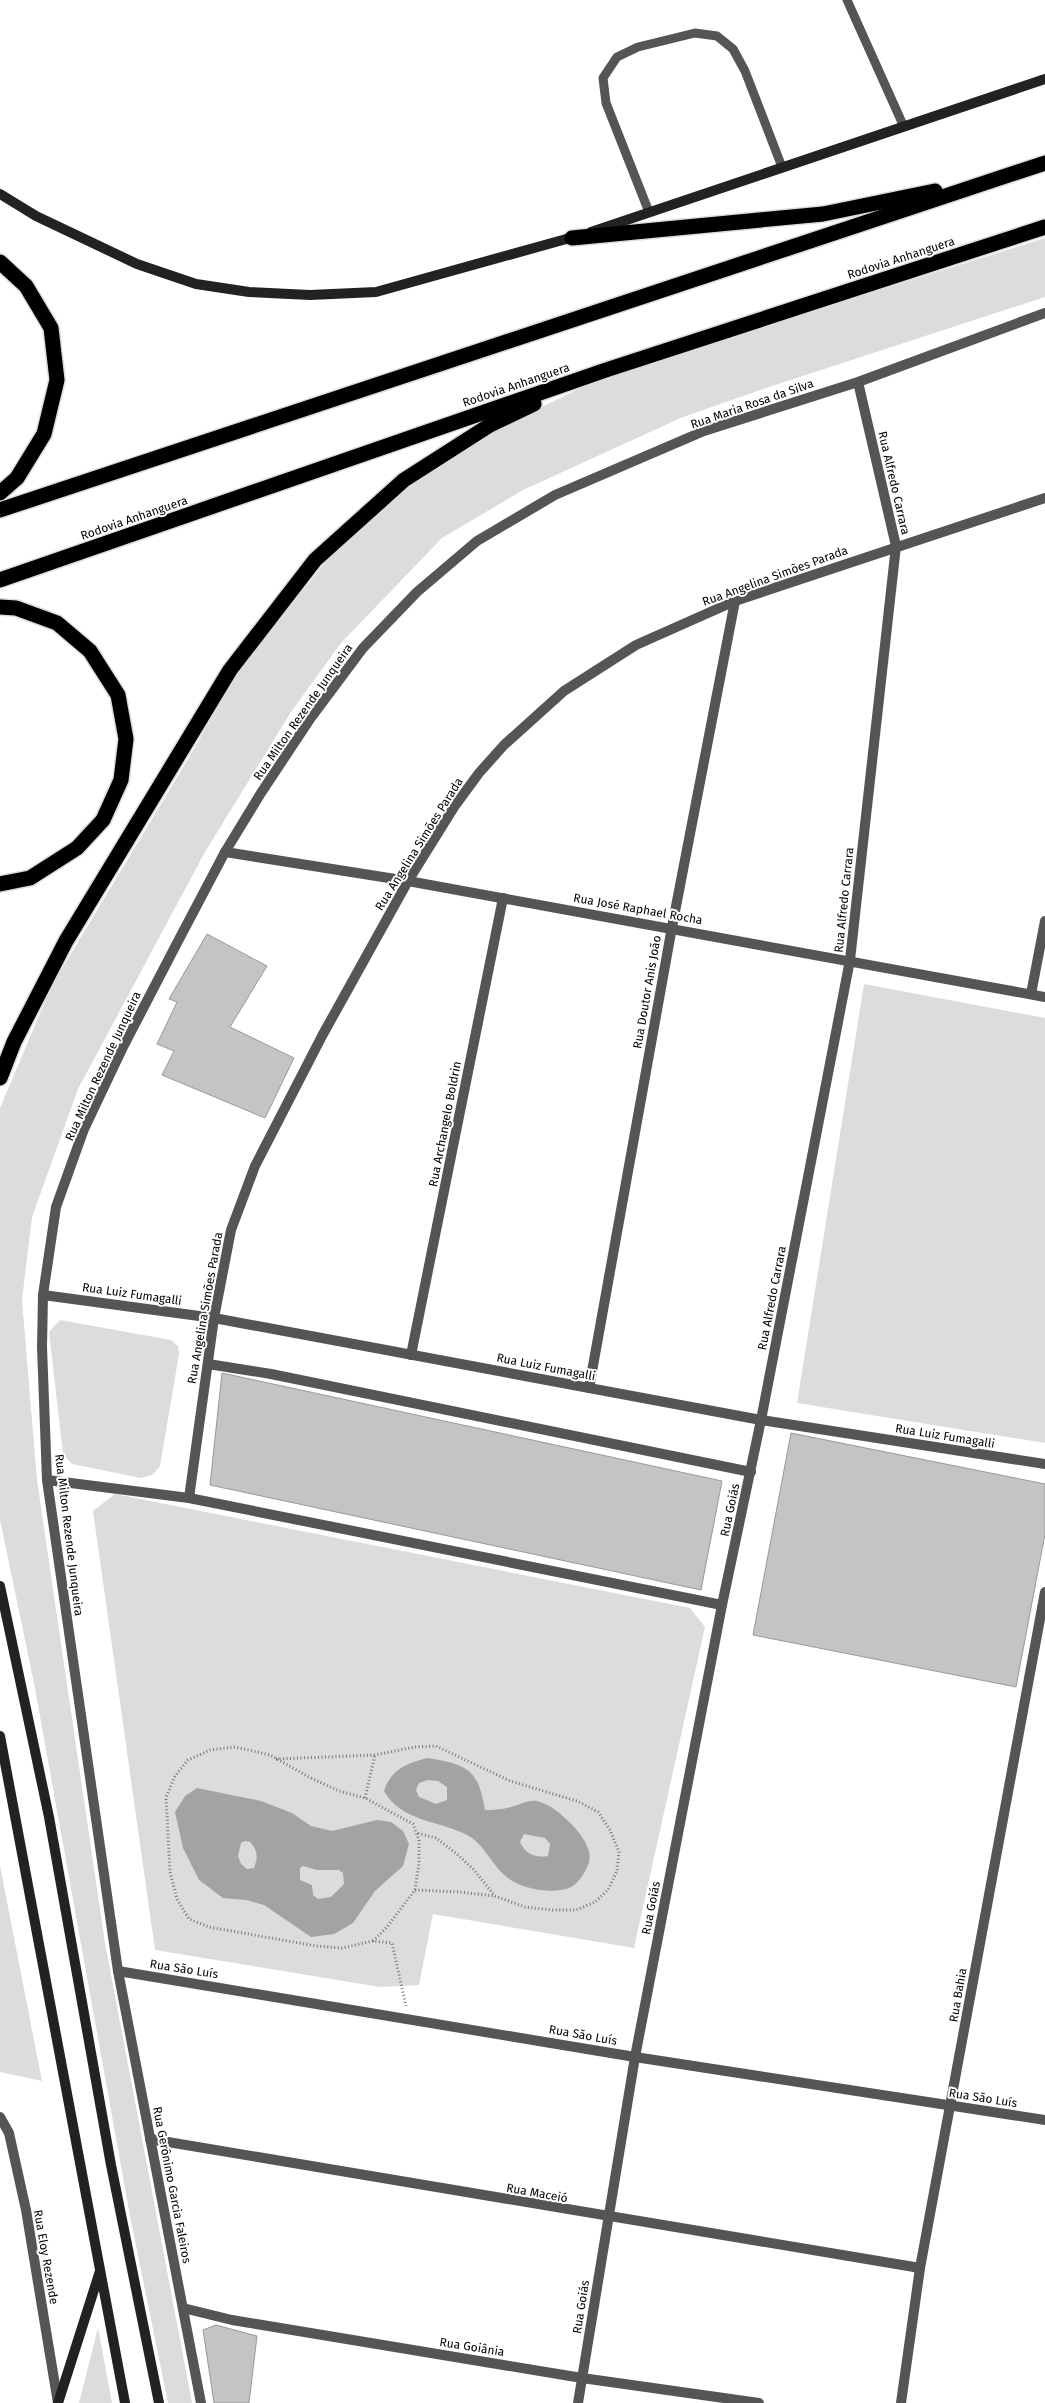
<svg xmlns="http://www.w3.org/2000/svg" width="1045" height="2403" font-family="'Fira Sans',sans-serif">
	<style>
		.green { fill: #dcdcdc }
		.water { fill: #a3a3a3; fill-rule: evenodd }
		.building { fill: #c4c4c4; stroke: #999 }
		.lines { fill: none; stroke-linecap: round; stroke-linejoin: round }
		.highway-casing { stroke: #dbdbdb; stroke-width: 18 }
		.path { stroke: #777; stroke-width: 3; stroke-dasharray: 1 2.5; stroke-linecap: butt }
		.lane { stroke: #555; stroke-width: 9 }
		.street { stroke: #555; stroke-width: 10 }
		.secondary { stroke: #222; stroke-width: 10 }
		.highway { stroke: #000; stroke-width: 15 }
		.labels { text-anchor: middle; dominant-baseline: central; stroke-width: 4; stroke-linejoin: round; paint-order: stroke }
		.street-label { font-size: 12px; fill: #000; stroke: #fff }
	</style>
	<rect width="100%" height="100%" fill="#fff"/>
	<g class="green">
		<path d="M1045,238v59l-276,90 -86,30 -160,73 -81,48 -101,105 -50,69 -86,140 -127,237 -46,128 -10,83 15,180 68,463 87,460h-24l-38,-187 -96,-533 -34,-163v-412l52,-123 139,-231 45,-79 88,-111 83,-78 92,-58 102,-50z"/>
		<path d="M864,984l181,34v425l-248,-40z"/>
		<path d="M60,1320l111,20 7,6 1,8 -19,112 -8,9 -11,3 -69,-14 -9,-10 -14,-122z"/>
		<path d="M115,1494l575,114 15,19 -71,321 -201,-34 -14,71 -39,2 -225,-37 -62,-439z"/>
		<path d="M0,1866l42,215 -42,-9z"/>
		<path d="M98,2328l14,75h-33z"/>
	</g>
	<g class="water">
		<path d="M428,1758c40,7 50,11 57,52 9,0 17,0 26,-3 9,-2 15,-7 25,-6 12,2 20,9 29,17 9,8 21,21 24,34 2,7 -1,15 -5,21 -3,5 -7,11 -13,14 -15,7 -41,3 -55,-4 -23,-11 -29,-39 -51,-49 -28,-14 -63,-12 -81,-43 7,-22 23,-28 44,-33zM428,1780l10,1 9,6v13l-11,4 -17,-7 -3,-7 3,-7zM524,1834l21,4 5,6 -2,12c-12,2 -22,-1 -28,-14z"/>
		<path d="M197,1788l64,13 31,12 19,13 21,5 45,-11 14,2 12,9 6,13 -6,22 -28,25 -22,32 -19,11 -23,3 -47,-32 -18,-5 -23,-2 -24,-18 -16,-32 -8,-36 10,-16zM245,1841l5,1c8,9 8,15 4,26l-7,1 -6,-5 -3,-8 3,-13zM303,1866l14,4h22l4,3 1,11 -13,13 -13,2 -5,-4 -1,-10 -12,-5v-12z"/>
	</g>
	<g class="building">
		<path d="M207,934l60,32 -37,61 64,31 -29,60 -103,-43 12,-24 -17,-7 20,-42 -8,-3z"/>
		<path d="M222,1373l500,108 -21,109 -491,-105z"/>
		<path d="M791,1433l254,51v50l-29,153 -263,-52z"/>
		<path d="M216,2325l41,11 -8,67h-35l-11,-73z"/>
	</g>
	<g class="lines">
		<g class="highway-casing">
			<g id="highway">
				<path d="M572,238l251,-24 112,-23"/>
				<path d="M0,262l26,24 25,42 6,52 -13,54 -27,44 -17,15"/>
				<path d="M0,510l1045,-347"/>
				<path d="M0,580l606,-210 439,-143"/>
				<path d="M0,607l16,1 41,15 33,28 28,44 8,44 -5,41 -18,40 -26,28 -47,30 -30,6"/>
				<path d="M0,1078l14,-36 52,-101 164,-271 85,-110 89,-80 86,-55 44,-21"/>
			</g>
		</g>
		<g class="path">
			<path d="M276,1759l99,-4 40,-8 21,-1 74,35 67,20 21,11 12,18 9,22 -2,19 -9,19 -13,12 -19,8h-23l-28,-3 -30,-11 -21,-26 -17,-16 -21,-16 -19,-5"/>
			<path d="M365,1798l10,-43"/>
			<path d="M415,1890l45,2 34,4"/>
			<path d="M373,1941l14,-14 28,-37 4,-27v-23l-6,-16 -48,-26 -26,-7 -30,-14 -39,-22 -35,-8 -25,3 -22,10 -13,16 -9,21 4,75 7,27 12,20 20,8 107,19 26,2 31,-7 19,2 14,63"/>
		</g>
		<g class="lane">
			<path d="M847,0l57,127"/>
			<path d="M649,212l-43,-109 -3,-25 14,-21 21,-10 57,-14 22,3 16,13 12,22 37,96"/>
		</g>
		<g class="street">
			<path d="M225,852l183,29 637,116"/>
			<path d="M1031,994l14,-73"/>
			<path d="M43,1295l171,23 547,102 284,44"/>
			<path d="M411,1355l92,-457"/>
			<path d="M208,1364l63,10 480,98"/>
			<path d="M589,1388l83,-461 63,-326"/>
			<path d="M47,1480l142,18 533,107"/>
			<path d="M189,1498l25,-180 17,-88 24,-64 67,-130 86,-155 46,-74 25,-34 25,-28 60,-54 72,-46 99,-44 310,-103"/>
			<path d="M118,1971l517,86 410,63"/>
			<path d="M0,2117l9,16 17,77 32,193"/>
			<path d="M150,2139l770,129"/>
			<path d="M183,2308l49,12 350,58 177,25"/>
			<path d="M201,2403l-83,-432 -71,-491 -5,-133 1,-52 13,-88 28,-78 38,-80 54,-104 49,-93 36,-59 49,-74 53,-71 54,-56 60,-51 78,-46 149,-64 154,-49 187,-69"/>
			<path d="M578,2403l57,-346 87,-452 39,-185 89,-460 46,-414 -38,-164"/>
			<path d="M901,2403l19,-135 125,-676"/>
		</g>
		<g class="secondary">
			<path d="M0,194l36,22 101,48 59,20 53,8 61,3 66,-3 201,-56"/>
			<path d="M591,232l454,-153"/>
			<path d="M0,1586l49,231 62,348 48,238"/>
			<path d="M0,1736l125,667"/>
			<path d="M58,2403l42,-132"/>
		</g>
		<use href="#highway" class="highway"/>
	</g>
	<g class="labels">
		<g class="street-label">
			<text transform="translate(901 258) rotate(-18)">Rodovia Anhanguera</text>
			<text transform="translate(516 385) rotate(-19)">Rodovia Anhanguera</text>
			<text transform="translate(752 404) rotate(-19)">Rua Maria Rosa da Silva</text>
			<text transform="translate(894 483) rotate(77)">Rua Alfredo Carrara</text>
			<text transform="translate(134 518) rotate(-19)">Rodovia Anhanguera</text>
			<text transform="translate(775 576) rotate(-20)">Rua Angelina Simões Parada</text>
			<text transform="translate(303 712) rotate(-55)">Rua Milton Rezende Junqueira</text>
			<text transform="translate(419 844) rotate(-58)">Rua Angelina Simões Parada</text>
			<text transform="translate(844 900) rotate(-84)">Rua Alfredo Carrara</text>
			<text transform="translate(638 909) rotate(10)">Rua José Raphael Rocha</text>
			<text transform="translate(647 992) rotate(-80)">Rua Doutor Anis João</text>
			<text transform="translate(103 1066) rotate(-65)">Rua Milton Rezende Junqueira</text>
			<text transform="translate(445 1124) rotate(-79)">Rua Archangelo Boldrin</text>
			<text transform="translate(132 1294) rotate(8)">Rua Luiz Fumagalli</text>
			<text transform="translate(772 1298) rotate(-79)">Rua Alfredo Carrara</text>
			<text transform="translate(205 1308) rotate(-80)">Rua Angelina Simões Parada</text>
			<text transform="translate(546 1367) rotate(11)">Rua Luiz Fumagalli</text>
			<text transform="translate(945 1436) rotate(9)">Rua Luiz Fumagalli</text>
			<text transform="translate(730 1510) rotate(-78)">Rua Goiás</text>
			<text transform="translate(69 1535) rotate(83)">Rua Milton Rezende Junqueira</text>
			<text transform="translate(651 1908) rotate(-79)">Rua Goiás</text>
			<text transform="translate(184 1969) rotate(9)">Rua São Luís</text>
			<text transform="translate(958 1995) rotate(-80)">Rua Bahia</text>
			<text transform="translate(583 2035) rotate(10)">Rua São Luís</text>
			<text transform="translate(983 2098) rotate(9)">Rua São Luís</text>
			<text transform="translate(172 2185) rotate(79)">Rua Gerônimo Garcia Faleiros</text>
			<text transform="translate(537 2193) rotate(10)">Rua Maceió</text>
			<text transform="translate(46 2257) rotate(80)">Rua Eloy Rezende</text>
			<text transform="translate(581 2307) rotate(-81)">Rua Goiás</text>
			<text transform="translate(472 2347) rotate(9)">Rua Goiânia</text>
		</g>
	</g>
</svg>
